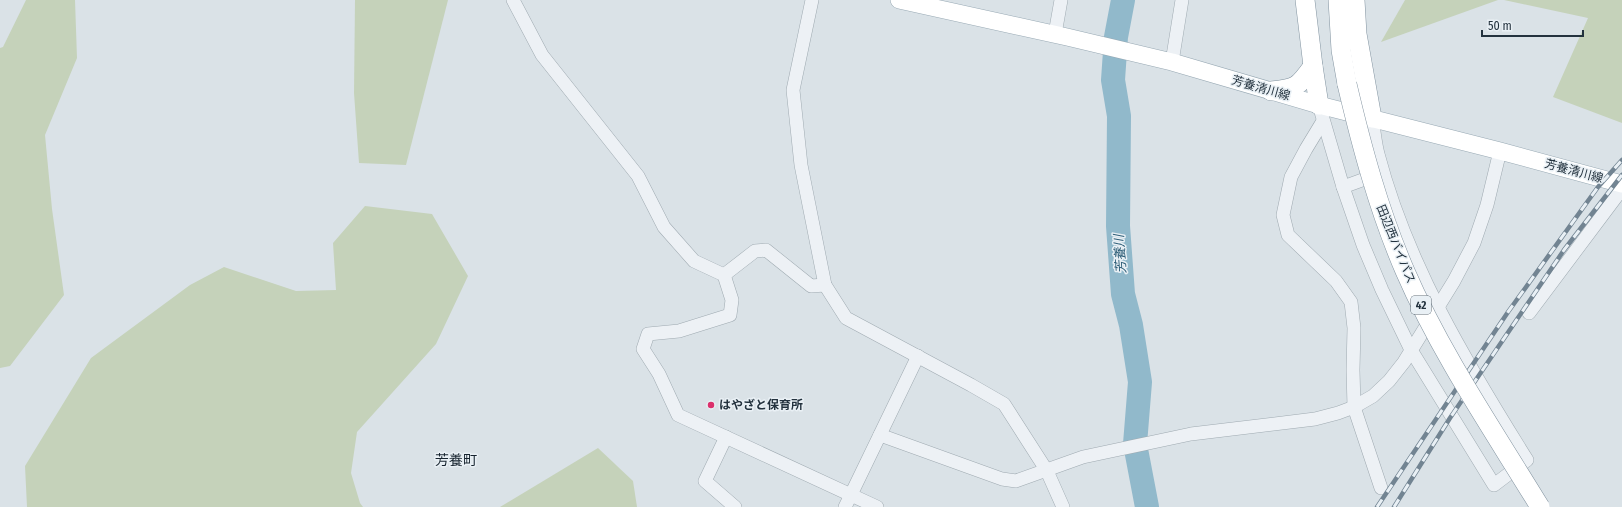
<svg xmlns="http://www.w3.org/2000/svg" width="1622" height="507" font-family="'Fira Sans Condensed','Noto Sans JP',sans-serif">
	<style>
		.green { fill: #c5d2ba }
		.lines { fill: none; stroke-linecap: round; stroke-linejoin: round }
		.river { stroke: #91b9cb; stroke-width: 24 }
		.minor-casing { stroke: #9faab1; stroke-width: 14 }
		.major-casing { stroke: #98a9b4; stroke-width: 18 }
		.highway-casing { stroke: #80929f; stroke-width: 20 }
		.minor { stroke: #edf1f5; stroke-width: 13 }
		.major { stroke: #fff; stroke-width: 17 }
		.highway { stroke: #fff; stroke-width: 19 }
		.rail-casing { stroke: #728492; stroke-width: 4.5 }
		.rail { stroke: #e9f0f5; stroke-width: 3; stroke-dasharray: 9; stroke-linecap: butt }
		.highway-bridge-casing { stroke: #80929f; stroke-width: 20; stroke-linecap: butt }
		.highway-bridge { stroke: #fff; stroke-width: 19 }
		.poi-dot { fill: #db306c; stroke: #e9f0f5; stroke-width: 1.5 }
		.labels { text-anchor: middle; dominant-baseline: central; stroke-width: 3; stroke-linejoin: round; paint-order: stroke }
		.shield { fill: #e9f0f5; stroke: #5e6b75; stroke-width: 1 }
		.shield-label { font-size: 11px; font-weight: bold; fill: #23323e }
		.street-label { font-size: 12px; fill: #23323e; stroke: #e9f0f5 }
		.poi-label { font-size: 12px; font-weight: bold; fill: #23323e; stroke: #e9f0f5; text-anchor: start }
		.water-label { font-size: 13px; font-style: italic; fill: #2a5b75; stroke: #e9f0f5 }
		.quarter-label { font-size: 14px; fill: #16232e; stroke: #e9f0f5 }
	</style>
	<rect width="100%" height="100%" fill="#dae2e7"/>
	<g class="green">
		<path d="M26,0h49l2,58 -32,77 7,74 12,86 -54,71 -10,2v-320l3,-1z"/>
		<path d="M355,0h93l-42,165 -47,-2 -5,-70z"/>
		<path d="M1405,0h93l-117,42z"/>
		<path d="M1504,0h118v123l-69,-26 35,-79z"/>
		<path d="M365,206l67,8 36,62 -32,68 -79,88 -6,41 9,30 3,4h-336l-2,-41 66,-108 99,-73 34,-18 72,24 40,-1 -3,-47z"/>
		<path d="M598,448l35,33 4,26h-137z"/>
	</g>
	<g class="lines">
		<path class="river" d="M1123,0l-7,37 -3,43 6,36 -1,110 5,68 8,31 9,57 -5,62 12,63"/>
		<g class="minor-casing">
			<g id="minor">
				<path d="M513,0l29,55 96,121 26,51 30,34 30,14 8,25 -2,15 -51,16 -31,3 -5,15 16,25 19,41 199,92"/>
				<path d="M812,0l-19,90 8,75 24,120 21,33 125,67 33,19 43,67 16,36"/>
				<path d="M1055,34l6,-34"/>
				<path d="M1172,62l10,-62"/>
				<path d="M1319,105l24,82 20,58 19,45 29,60 83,135 33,-25c-60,-96 -120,-195 -149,-306 -3,-11 -4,-24 -6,-36"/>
				<path d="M1323,121l-17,28 -15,28 -8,38 5,20 48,46 15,21 3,26 -1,42 1,37 27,81"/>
				<path d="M1343,187l22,-8 13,1"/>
				<path d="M724,275l31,-24 11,-1 45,36 14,-1"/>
				<path d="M1529,313l93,-124"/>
				<path d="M880,435l122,44 14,2 67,-24 108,-23 124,-15 23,-6 16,-6 19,-11 16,-15 15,-19 50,-81 20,-38 13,-38 13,-54"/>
				<path d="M726,437l-21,44 30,26"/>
				<path d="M845,507l73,-151"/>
			</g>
		</g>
		<g class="major-casing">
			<path id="major" d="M899,0l168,37 105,25 147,43 181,46 122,33"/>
		</g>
		<g class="highway-casing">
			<g id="highway">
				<path d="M1305,0l8,66 6,39"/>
				<path d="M1338,0l3,50 6,34"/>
				<path d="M1355,0l2,34 15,84"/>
				<path d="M1271,91c25,-2 27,-4 42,-25"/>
			</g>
		</g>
		<use href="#minor" class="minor"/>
		<use href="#major" class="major"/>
		<use href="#highway" class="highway"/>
		<g class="rail-casing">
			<g id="rail">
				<path d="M1377,507l131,-195 90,-125 24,-27"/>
				<path d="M1394,507l56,-89 114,-168 58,-75"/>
			</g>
		</g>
		<use href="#rail" class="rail"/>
		<g class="highway-bridge-casing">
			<path id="highway-bridge" d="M1347,84c15,64 32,127 58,187 36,83 88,159 135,236"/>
		</g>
		<use href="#highway-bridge" class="highway-bridge"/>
	</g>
	<circle class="poi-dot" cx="711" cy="405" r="4"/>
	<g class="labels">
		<rect class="shield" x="1411" y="296" width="20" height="18" rx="3"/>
		<g class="shield-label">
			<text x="1421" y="305">42</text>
		</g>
		<g class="street-label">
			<text transform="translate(1261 88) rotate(16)">芳養清川線</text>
			<text transform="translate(1574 171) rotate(15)">芳養清川線</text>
			<text transform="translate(1396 244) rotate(68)">田辺西バイパス</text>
		</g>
		<g class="poi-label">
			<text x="719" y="405">はやざと保育所</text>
		</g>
		<g class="water-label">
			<text transform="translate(1120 254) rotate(-94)">芳養川</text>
		</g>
		<g class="quarter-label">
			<text x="456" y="460">芳養町</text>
		</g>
	</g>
	<path d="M1482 30v6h101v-6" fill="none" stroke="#23323e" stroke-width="2"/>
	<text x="1488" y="30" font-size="12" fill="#23323e" stroke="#e9f0f5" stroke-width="3" paint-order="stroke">50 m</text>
</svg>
